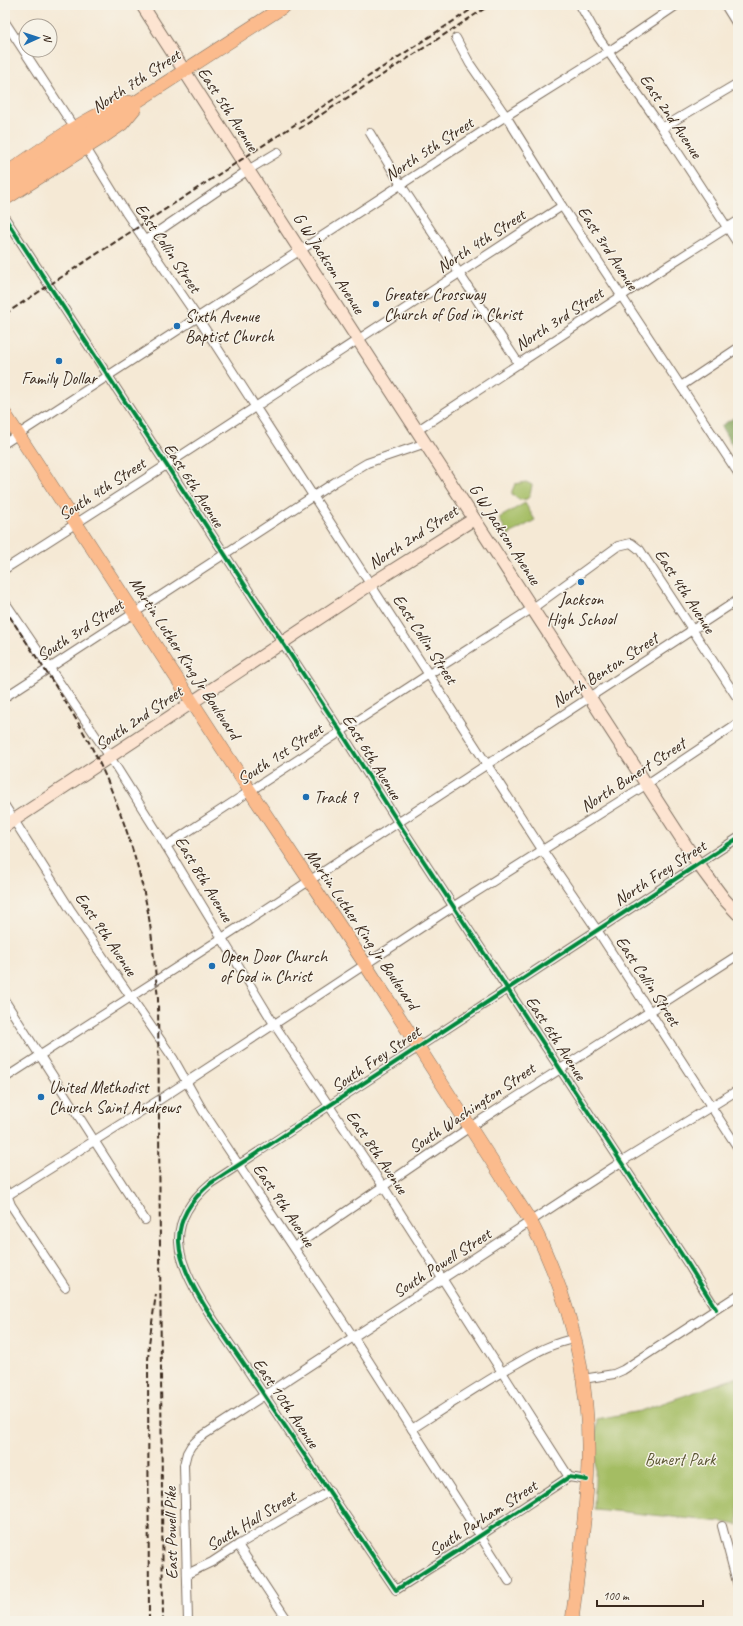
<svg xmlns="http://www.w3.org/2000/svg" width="743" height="1626" font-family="Caveat,sans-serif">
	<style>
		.green { fill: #a4bd64; stroke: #707441 }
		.forest { fill: #83a45a; stroke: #5f673c }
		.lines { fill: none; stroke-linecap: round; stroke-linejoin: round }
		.street-casing { stroke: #7c6d5e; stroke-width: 10 }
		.secondary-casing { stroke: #7c6d5e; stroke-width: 14 }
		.primary-casing { stroke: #7c6d5e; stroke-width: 14 }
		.street { stroke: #fff; stroke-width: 8 }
		.secondary { stroke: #fde4d1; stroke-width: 12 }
		.primary { stroke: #fbbb8d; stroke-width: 13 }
		.rail { stroke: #3b2a1e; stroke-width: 2; stroke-dasharray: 6 3; stroke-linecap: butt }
		.cycleway-casing { stroke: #f7f3e8; stroke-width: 6 }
		.cycleway { stroke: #00873e; stroke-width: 4 }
		.poi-dot { fill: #1f6fb2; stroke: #f7f3e8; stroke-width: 1.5 }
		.labels { text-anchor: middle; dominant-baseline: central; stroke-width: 3; stroke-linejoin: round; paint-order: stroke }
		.street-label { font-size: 17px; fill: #3b2a1e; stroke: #f7f3e8 }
		.poi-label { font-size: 17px; fill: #3b2a1e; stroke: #f7f3e8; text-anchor: start }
		.park-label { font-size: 17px; fill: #5a5633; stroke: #f7f3e8 }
	</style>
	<rect width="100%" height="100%" fill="#f7f3e8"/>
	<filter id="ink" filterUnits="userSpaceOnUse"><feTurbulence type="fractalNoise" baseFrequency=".025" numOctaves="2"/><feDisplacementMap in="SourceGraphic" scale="8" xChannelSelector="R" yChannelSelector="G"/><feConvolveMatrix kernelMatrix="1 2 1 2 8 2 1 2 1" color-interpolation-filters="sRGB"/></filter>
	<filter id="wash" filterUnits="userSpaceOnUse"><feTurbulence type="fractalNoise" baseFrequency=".012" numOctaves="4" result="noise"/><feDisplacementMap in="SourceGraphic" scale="16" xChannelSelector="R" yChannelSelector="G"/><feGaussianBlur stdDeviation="0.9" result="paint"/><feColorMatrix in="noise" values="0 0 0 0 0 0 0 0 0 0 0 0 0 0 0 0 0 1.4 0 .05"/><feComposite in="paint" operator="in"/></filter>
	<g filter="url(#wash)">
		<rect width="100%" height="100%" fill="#f5e9d5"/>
		<g class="green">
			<path d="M526,482l6,3 -2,10 -3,4 -6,1 -9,-5v-4l3,-7z"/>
			<path d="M525,503l10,17 -27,15 -9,-17z"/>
			<path d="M738,1377v148l-16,-3 -128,-13 3,-90 43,-8z"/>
		</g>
		<path class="forest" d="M738,415v41l-17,-30z"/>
	</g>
	<g filter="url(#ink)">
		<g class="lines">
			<g class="street-casing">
				<g id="street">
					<path d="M580,5l18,32 64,91 76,116"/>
					<path d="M725,5l13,21"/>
					<path d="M5,22l70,107"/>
					<path d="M456,38l14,26 36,52 56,90 176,267"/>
					<path d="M662,128l76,-45"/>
					<path d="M370,133l31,52 118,179"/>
					<path d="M86,148l40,65 72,105 345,533 54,79 141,218"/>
					<path d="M5,218l336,514 57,90 290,442 28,45"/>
					<path d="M144,241l104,-71 30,-18"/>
					<path d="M681,386l57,-38"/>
					<path d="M418,430l249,-164 71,-45"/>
					<path d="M5,443l501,-327 102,-64 69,-47"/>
					<path d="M5,569c187,-119 371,-242 557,-363"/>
					<path d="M5,602l105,155 56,89 108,178 109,162 186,291"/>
					<path d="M5,697l330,-215 32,-19 59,-20"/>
					<path d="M5,806l65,103 103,149 30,53 151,227 155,243"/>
					<path d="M166,846l263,-172 104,-66 85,-62 13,-3 9,7 98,149"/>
					<path d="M5,1001l140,219"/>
					<path d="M5,1078l217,-140 516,-338"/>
					<path d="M5,1189l6,16 54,82"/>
					<path d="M5,1197l154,-97 295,-194 193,-122 91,-61"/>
					<path d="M294,1247l176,-120 268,-172"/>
					<path d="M583,1379l31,-5 9,-4 115,-75"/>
					<path d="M412,1429c34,-22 67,-44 102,-64 19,-11 39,-23 61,-26"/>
					<path d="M587,1480l-18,-3 -112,74 -61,39c-50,-74 -100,-147 -149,-221 -21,-32 -67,-90 -68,-127 -1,-25 14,-44 32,-59l527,-345"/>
					<path d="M722,1526l16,60"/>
					<path d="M238,1545l50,76"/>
					<path d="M187,1574l25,-12 26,-17 92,-54"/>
					<path d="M188,1621l-4,-156 3,-12 4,-7 8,-8 422,-276 117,-72"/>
				</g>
			</g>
			<g class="secondary-casing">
				<g id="secondary">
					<path d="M142,5l106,165 450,694 26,35 14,15"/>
					<path d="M5,826l366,-242 103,-65"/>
				</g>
			</g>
			<g class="primary-casing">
				<g id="primary">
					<path d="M5,174c38,-25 81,-59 124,-72"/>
					<path d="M5,187l281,-182"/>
					<path d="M5,199l101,-64 16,-11 13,-16"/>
					<path d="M5,414l245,377 115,173 166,258c38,74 59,155 57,239 -1,52 -10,108 -16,160"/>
				</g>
			</g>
			<use href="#street" class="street"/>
			<use href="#secondary" class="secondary"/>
			<use href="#primary" class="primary"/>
			<g class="rail">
				<path d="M299,129l191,-124"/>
				<path d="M5,314l473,-309"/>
				<path d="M5,609c29,46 62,91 87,139 26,51 45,108 56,164 5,29 7,58 10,87l5,622"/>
				<path d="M149,1621l-1,-260 1,-17 7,-50"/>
			</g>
			<g class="cycleway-casing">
				<g id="cycleway">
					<path d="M5,218l336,514 57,90 290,442 28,45"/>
					<path d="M587,1480l-18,-3 -112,74 -61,39c-50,-74 -100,-147 -149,-221 -21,-32 -67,-90 -68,-127 -1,-25 14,-44 32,-59l527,-345"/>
				</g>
			</g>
			<use href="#cycleway" class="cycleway"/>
		</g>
	</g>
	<g class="poi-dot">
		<circle cx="376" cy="304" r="4"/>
		<circle cx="177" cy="326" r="4"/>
		<circle cx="59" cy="361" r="4"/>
		<circle cx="581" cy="582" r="4"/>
		<circle cx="306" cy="797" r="4"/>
		<circle cx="212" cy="966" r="4"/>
		<circle cx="41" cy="1097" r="4"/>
	</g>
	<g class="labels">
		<g class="street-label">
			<text transform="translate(136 81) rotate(-33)">North 7th Street</text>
			<text transform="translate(228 109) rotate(57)">East 5th Avenue</text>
			<text transform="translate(671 116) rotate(56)">East 2nd Avenue</text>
			<text transform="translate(429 149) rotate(-33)">North 5th Street</text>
			<text transform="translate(481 241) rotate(-33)">North 4th Street</text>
			<text transform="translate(168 248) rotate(56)">East Collin Street</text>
			<text transform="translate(608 248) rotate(57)">East 3rd Avenue</text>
			<text transform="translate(329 263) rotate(57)">G W Jackson Avenue</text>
			<text transform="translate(559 319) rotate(-33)">North 3rd Street</text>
			<text transform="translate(194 485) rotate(57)">East 6th Avenue</text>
			<text transform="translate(102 489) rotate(-33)">South 4th Street</text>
			<text transform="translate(505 534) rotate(57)">G W Jackson Avenue</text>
			<text transform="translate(413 537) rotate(-33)">North 2nd Street</text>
			<text transform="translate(685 591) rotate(57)">East 4th Avenue</text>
			<text transform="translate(80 630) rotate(-33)">South 3rd Street</text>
			<text transform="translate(425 639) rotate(57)">East Collin Street</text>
			<text transform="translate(185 658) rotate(57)">Martin Luther King Jr Boulevard</text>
			<text transform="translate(605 670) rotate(-33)">North Benton Street</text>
			<text transform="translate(139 718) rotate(-34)">South 2nd Street</text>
			<text transform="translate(280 754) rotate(-33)">South 1st Street</text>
			<text transform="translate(372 757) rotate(58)">East 6th Avenue</text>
			<text transform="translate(633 775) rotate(-33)">North Bunert Street</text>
			<text transform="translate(660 873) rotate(-33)">North Frey Street</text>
			<text transform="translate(204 879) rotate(59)">East 8th Avenue</text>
			<text transform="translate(362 929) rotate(56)">Martin Luther King Jr Boulevard</text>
			<text transform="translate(106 934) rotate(56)">East 9th Avenue</text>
			<text transform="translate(648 981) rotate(57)">East Collin Street</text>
			<text transform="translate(556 1038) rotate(57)">East 6th Avenue</text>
			<text transform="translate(376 1059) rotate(-34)">South Frey Street</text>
			<text transform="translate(472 1108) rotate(-34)">South Washington Street</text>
			<text transform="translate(377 1152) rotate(56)">East 8th Avenue</text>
			<text transform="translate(284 1205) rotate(56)">East 9th Avenue</text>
			<text transform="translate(442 1263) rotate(-33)">South Powell Street</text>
			<text transform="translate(286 1403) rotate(56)">East 10th Avenue</text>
			<text transform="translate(483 1518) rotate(-33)">South Parham Street</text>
			<text transform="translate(251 1521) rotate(-31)">South Hall Street</text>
			<text transform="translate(171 1533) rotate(-91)">East Powell Pike</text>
		</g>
		<g class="poi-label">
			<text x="384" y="294">Greater Crossway<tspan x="384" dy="20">Church of God in Christ</tspan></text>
			<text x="185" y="316">Sixth Avenue<tspan x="185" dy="20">Baptist Church</tspan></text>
			<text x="59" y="378" text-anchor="middle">Family Dollar</text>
			<text x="581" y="599" text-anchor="middle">Jackson<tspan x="581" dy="20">High School</tspan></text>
			<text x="314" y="797">Track 9</text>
			<text x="220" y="956">Open Door Church<tspan x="220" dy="20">of God in Christ</tspan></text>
			<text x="49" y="1087">United Methodist<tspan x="49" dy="20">Church Saint Andrews</tspan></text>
		</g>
		<g class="park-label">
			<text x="680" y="1459">Bunert Park</text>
		</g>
	</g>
	<rect width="743" height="1626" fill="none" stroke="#f7f3e8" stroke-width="20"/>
	<g transform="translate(38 38) rotate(87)"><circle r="19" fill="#f7f3e8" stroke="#aca397"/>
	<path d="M0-3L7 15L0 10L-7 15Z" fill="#1f6fb2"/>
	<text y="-6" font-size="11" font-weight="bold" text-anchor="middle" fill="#3b2a1e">N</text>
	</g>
	<path d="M597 1600v6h106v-6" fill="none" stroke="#3b2a1e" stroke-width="2"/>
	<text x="603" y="1600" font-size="12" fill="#3b2a1e" stroke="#f7f3e8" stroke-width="3" paint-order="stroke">100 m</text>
</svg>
